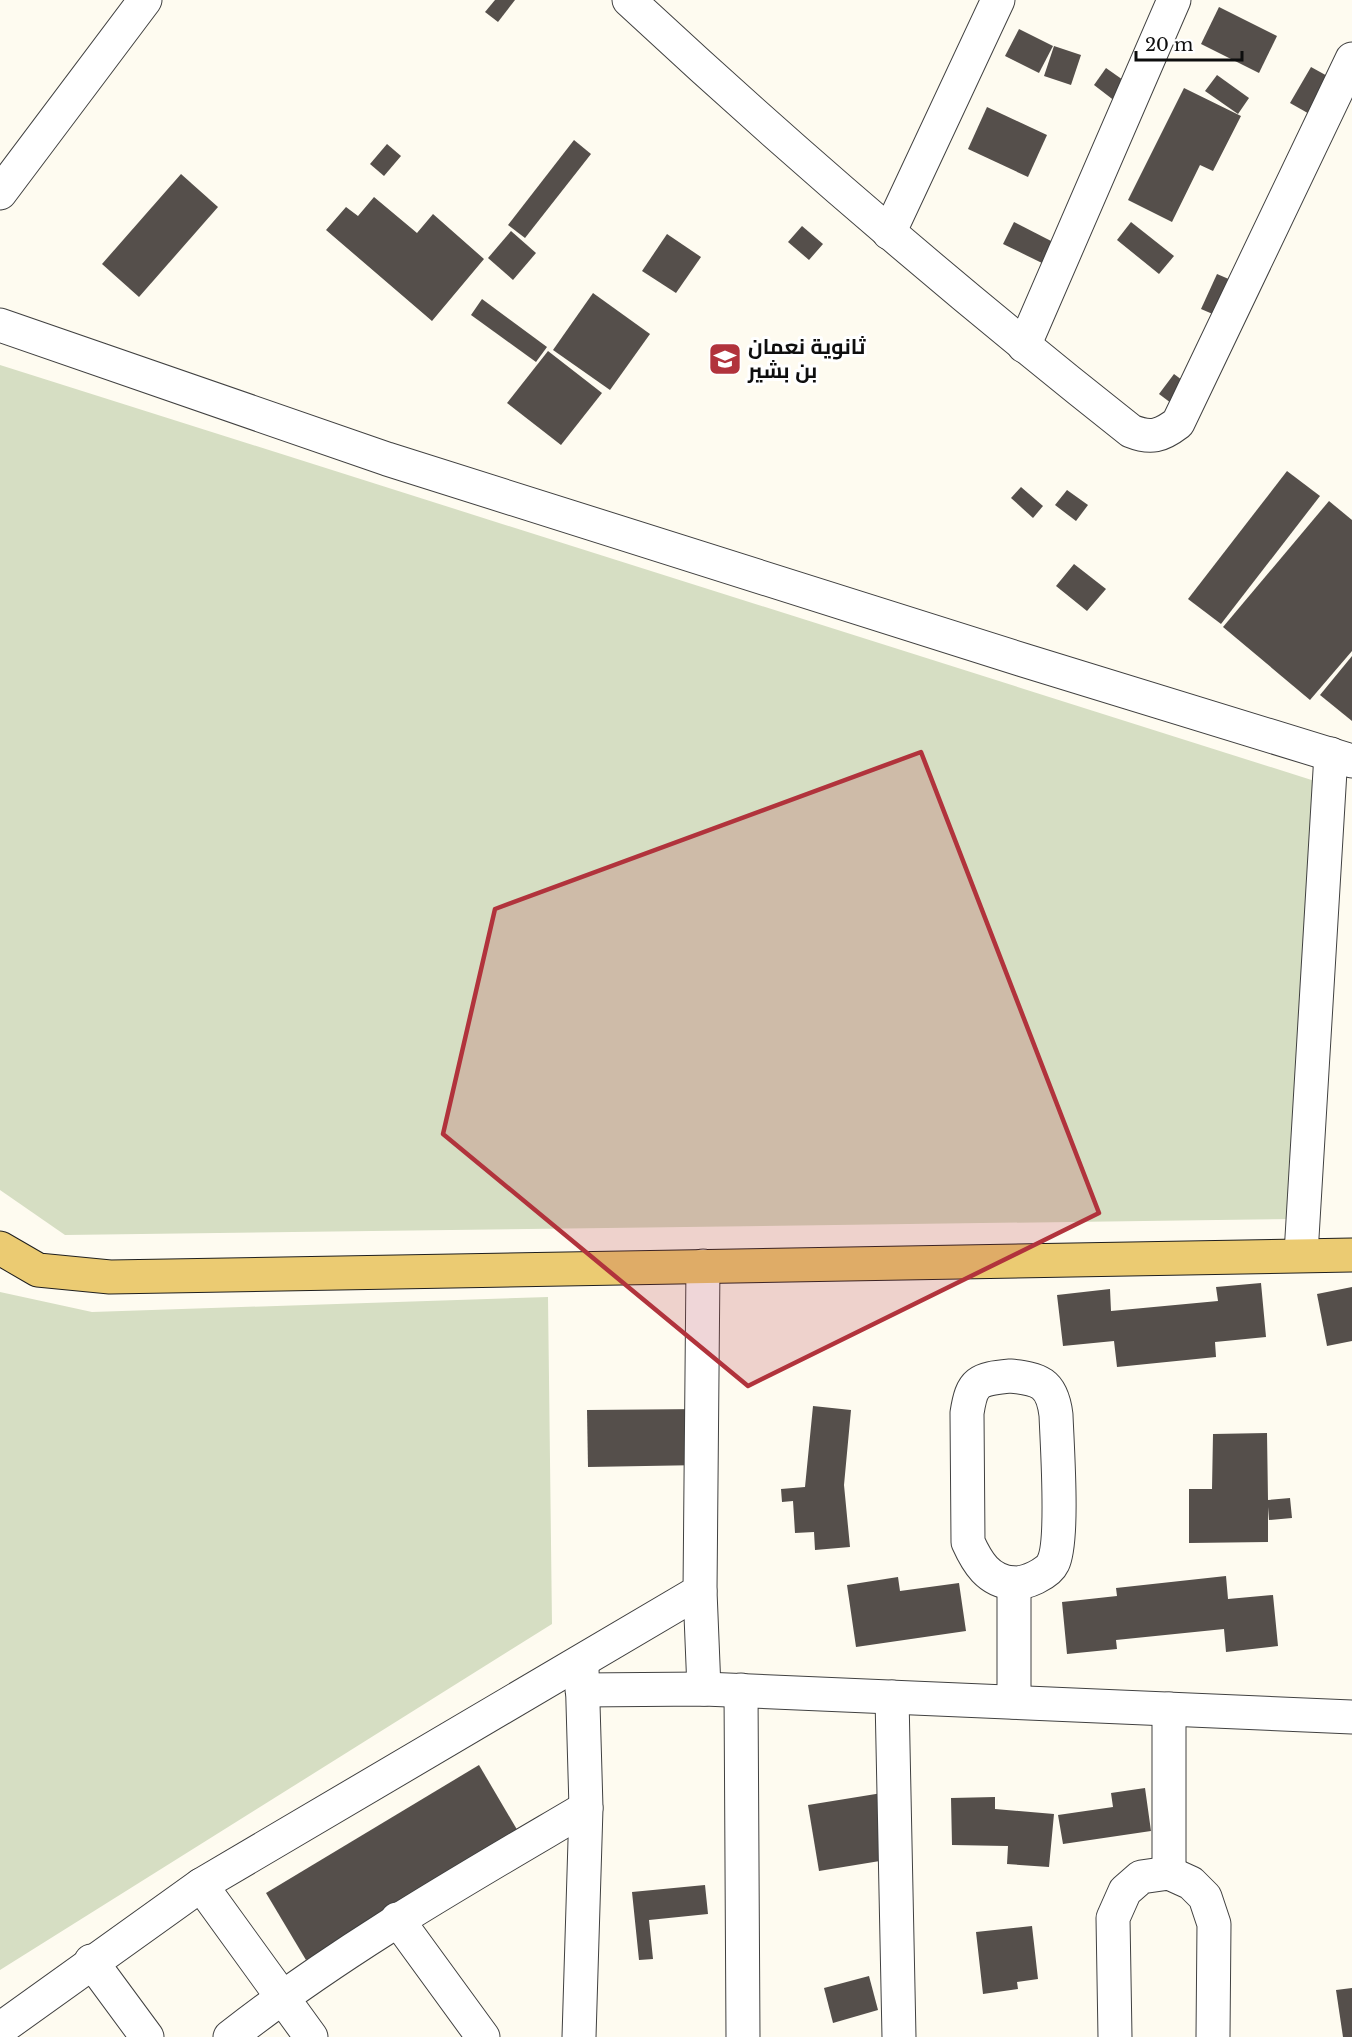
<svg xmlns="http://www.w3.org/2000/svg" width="1352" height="2037" font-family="'Libre Baskerville',Cairo,serif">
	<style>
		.cemetery { fill: #d6dec3 }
		.building { fill: #554f4b }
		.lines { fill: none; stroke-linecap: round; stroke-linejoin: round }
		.minor-casing { stroke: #414141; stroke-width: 35 }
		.major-casing { stroke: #1f1f1f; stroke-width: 35 }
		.minor { stroke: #fff; stroke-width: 33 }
		.major { stroke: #ebcb72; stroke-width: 33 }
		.marked { fill: #b1333c; fill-opacity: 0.2; stroke: #b1333c; stroke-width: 4.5; stroke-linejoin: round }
		.labels { text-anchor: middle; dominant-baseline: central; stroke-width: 6; stroke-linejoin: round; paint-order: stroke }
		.poi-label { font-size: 21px; font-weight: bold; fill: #0e0e0e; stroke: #fff; text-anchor: start }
	</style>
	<rect width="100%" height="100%" fill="#fefbf0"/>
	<g class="cemetery">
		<path d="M0,365l1321,418 -26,436 -1230,16 -65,-45z"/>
		<path d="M0,1292l92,20 456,-15 4,327 -552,346z"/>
	</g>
	<g class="building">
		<path d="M495,0h20l-17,22 -13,-10z"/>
		<path d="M1219,7l58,29 -18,37 -58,-29z"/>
		<path d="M1019,29l34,17 -14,27 -34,-17z"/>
		<path d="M1054,46l27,9 -10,30 -27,-9z"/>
		<path d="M1311,67l29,16 -20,37 -30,-17z"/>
		<path d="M1106,68l27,19 -13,18 -26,-20z"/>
		<path d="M1217,75l32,23 -11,16 -33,-23z"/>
		<path d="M1184,88l57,28 -28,55 -13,-6 -28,57 -44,-22z"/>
		<path d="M987,107l60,28 -19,42 -60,-28z"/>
		<path d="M574,140l17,14 -66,84 -17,-13z"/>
		<path d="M387,144l14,12 -17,20 -14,-12z"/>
		<path d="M181,174l37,33 -79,90 -37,-33z"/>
		<path d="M374,197l43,36 16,-19 51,45 -52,62 -106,-91 20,-23 12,9z"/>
		<path d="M1014,222l39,20 -11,21 -39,-19z"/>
		<path d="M1131,222l43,34 -15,18 -42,-34z"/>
		<path d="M802,226l21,18 -14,16 -21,-18z"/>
		<path d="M511,231l25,22 -23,27 -25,-22z"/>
		<path d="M667,234l34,23 -25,36 -34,-22z"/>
		<path d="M1217,274l28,12 -16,35 -28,-12z"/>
		<path d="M593,293l57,41 -40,56 -57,-40z"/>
		<path d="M482,299l65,48 -11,15 -65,-47z"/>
		<path d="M548,351l54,42 -41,52 -54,-42z"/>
		<path d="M1174,374l24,18 -15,20 -24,-18z"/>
		<path d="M1287,471l33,25 -99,128 -33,-25z"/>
		<path d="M1021,487l22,19 -10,12 -22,-20z"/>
		<path d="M1067,490l21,15 -12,16 -21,-16z"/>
		<path d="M1329,501l23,19v131l-42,49 -87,-73z"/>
		<path d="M1074,564l32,25 -19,22 -31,-25z"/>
		<path d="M1352,656v65l-32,-26z"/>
		<path d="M1261,1283l5,54 -51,5 1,15 -99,10 -3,-26 -51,5 -6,-51 53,-6 1,22 107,-10 -2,-14z"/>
		<path d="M1352,1287v54l-25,5 -10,-52z"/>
		<path d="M813,1406l38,4 -7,75 6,62 -35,3 -1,-18 -19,1 -2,-32 -11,1 -1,-13 24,-2z"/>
		<path d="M703,1409v56l-115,2 -1,-57z"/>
		<path d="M1267,1433l1,67 22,-2 2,20 -23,2 -1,-13v35l-79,1v-54h23l1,-55z"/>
		<path d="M1226,1576l2,23 45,-4 5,51 -52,6 -2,-23 -108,11 1,9 -50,5 -5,-52 55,-6 -1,-8z"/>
		<path d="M898,1577l2,14 59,-8 7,48 -110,16 -9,-62z"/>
		<path d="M479,1765l40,68 -213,127 -40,-67z"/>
		<path d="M1145,1788l6,43 -88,13 -5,-29 55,-8 -2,-14z"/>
		<path d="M882,1793l10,66 -73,12 -11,-66z"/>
		<path d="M995,1797v12l59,5 -5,53 -42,-3 1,-18 -56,-1 -1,-47z"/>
		<path d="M705,1885l3,29 -59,6 4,39 -14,1 -7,-68z"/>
		<path d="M1032,1926l6,53 -21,3 1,7 -35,5 -7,-62z"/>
		<path d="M869,1976l9,34 -45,13 -9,-35z"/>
		<path d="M1352,1988v49h-9l-7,-47z"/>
	</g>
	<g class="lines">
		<g class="minor-casing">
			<g id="minor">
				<path d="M629,0c161,150 329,294 502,431 20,8 30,5 47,-8l174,-364"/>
				<path d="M0,193l145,-193"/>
				<path d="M889,233l109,-233"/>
				<path d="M0,325l387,134 636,201 329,101"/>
				<path d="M1024,346l150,-346"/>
				<path d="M1301,1254l30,-500"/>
				<path d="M1010,1376c29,3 42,6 46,39 1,29 8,126 -3,148 -5,11 -28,21 -40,20 -25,-2 -36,-21 -45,-41l-1,-129c5,-32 11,-34 43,-37z"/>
				<path d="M1014,1583v119"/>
				<path d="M700,1591l4,98"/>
				<path d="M582,1690l122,-1 648,28"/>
				<path d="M741,1690l2,347"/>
				<path d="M892,1697l7,340"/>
				<path d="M1169,1873v-164"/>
				<path d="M201,1885l110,152"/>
				<path d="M397,1919l86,118"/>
				<path d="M91,1961l56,76"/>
				<path d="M0,2029l201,-144 499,-294 3,-325"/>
				<path d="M230,2037c112,-88 234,-157 356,-229"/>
				<path d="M579,2037l7,-229 -4,-139"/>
				<path d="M1115,2037l-2,-119 12,-27 16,-14 28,-4 22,10 14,14 9,27 -1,113"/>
			</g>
		</g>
		<g class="major-casing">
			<path id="major" d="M0,1248l38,22 72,7 1242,-22"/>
		</g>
		<use href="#minor" class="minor"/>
		<use href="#major" class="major"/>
	</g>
	<path class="marked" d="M921,752l178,461 -351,173 -305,-252 52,-225z"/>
	<defs>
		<g id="school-square" transform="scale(1.725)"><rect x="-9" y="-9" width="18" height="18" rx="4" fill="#b1333c" stroke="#fff"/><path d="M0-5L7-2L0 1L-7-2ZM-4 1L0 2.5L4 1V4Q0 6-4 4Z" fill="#fff"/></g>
	</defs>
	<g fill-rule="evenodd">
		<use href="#school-square" x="725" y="359"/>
	</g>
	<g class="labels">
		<g class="poi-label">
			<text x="748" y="347">ثانوية نعمان<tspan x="748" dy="24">بن بشير</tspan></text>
		</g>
	</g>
	<path d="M1136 51v9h106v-9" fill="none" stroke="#0e0e0e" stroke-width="3"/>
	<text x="1145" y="51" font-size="18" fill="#0e0e0e" stroke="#ffffff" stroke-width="4.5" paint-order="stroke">20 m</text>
</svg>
